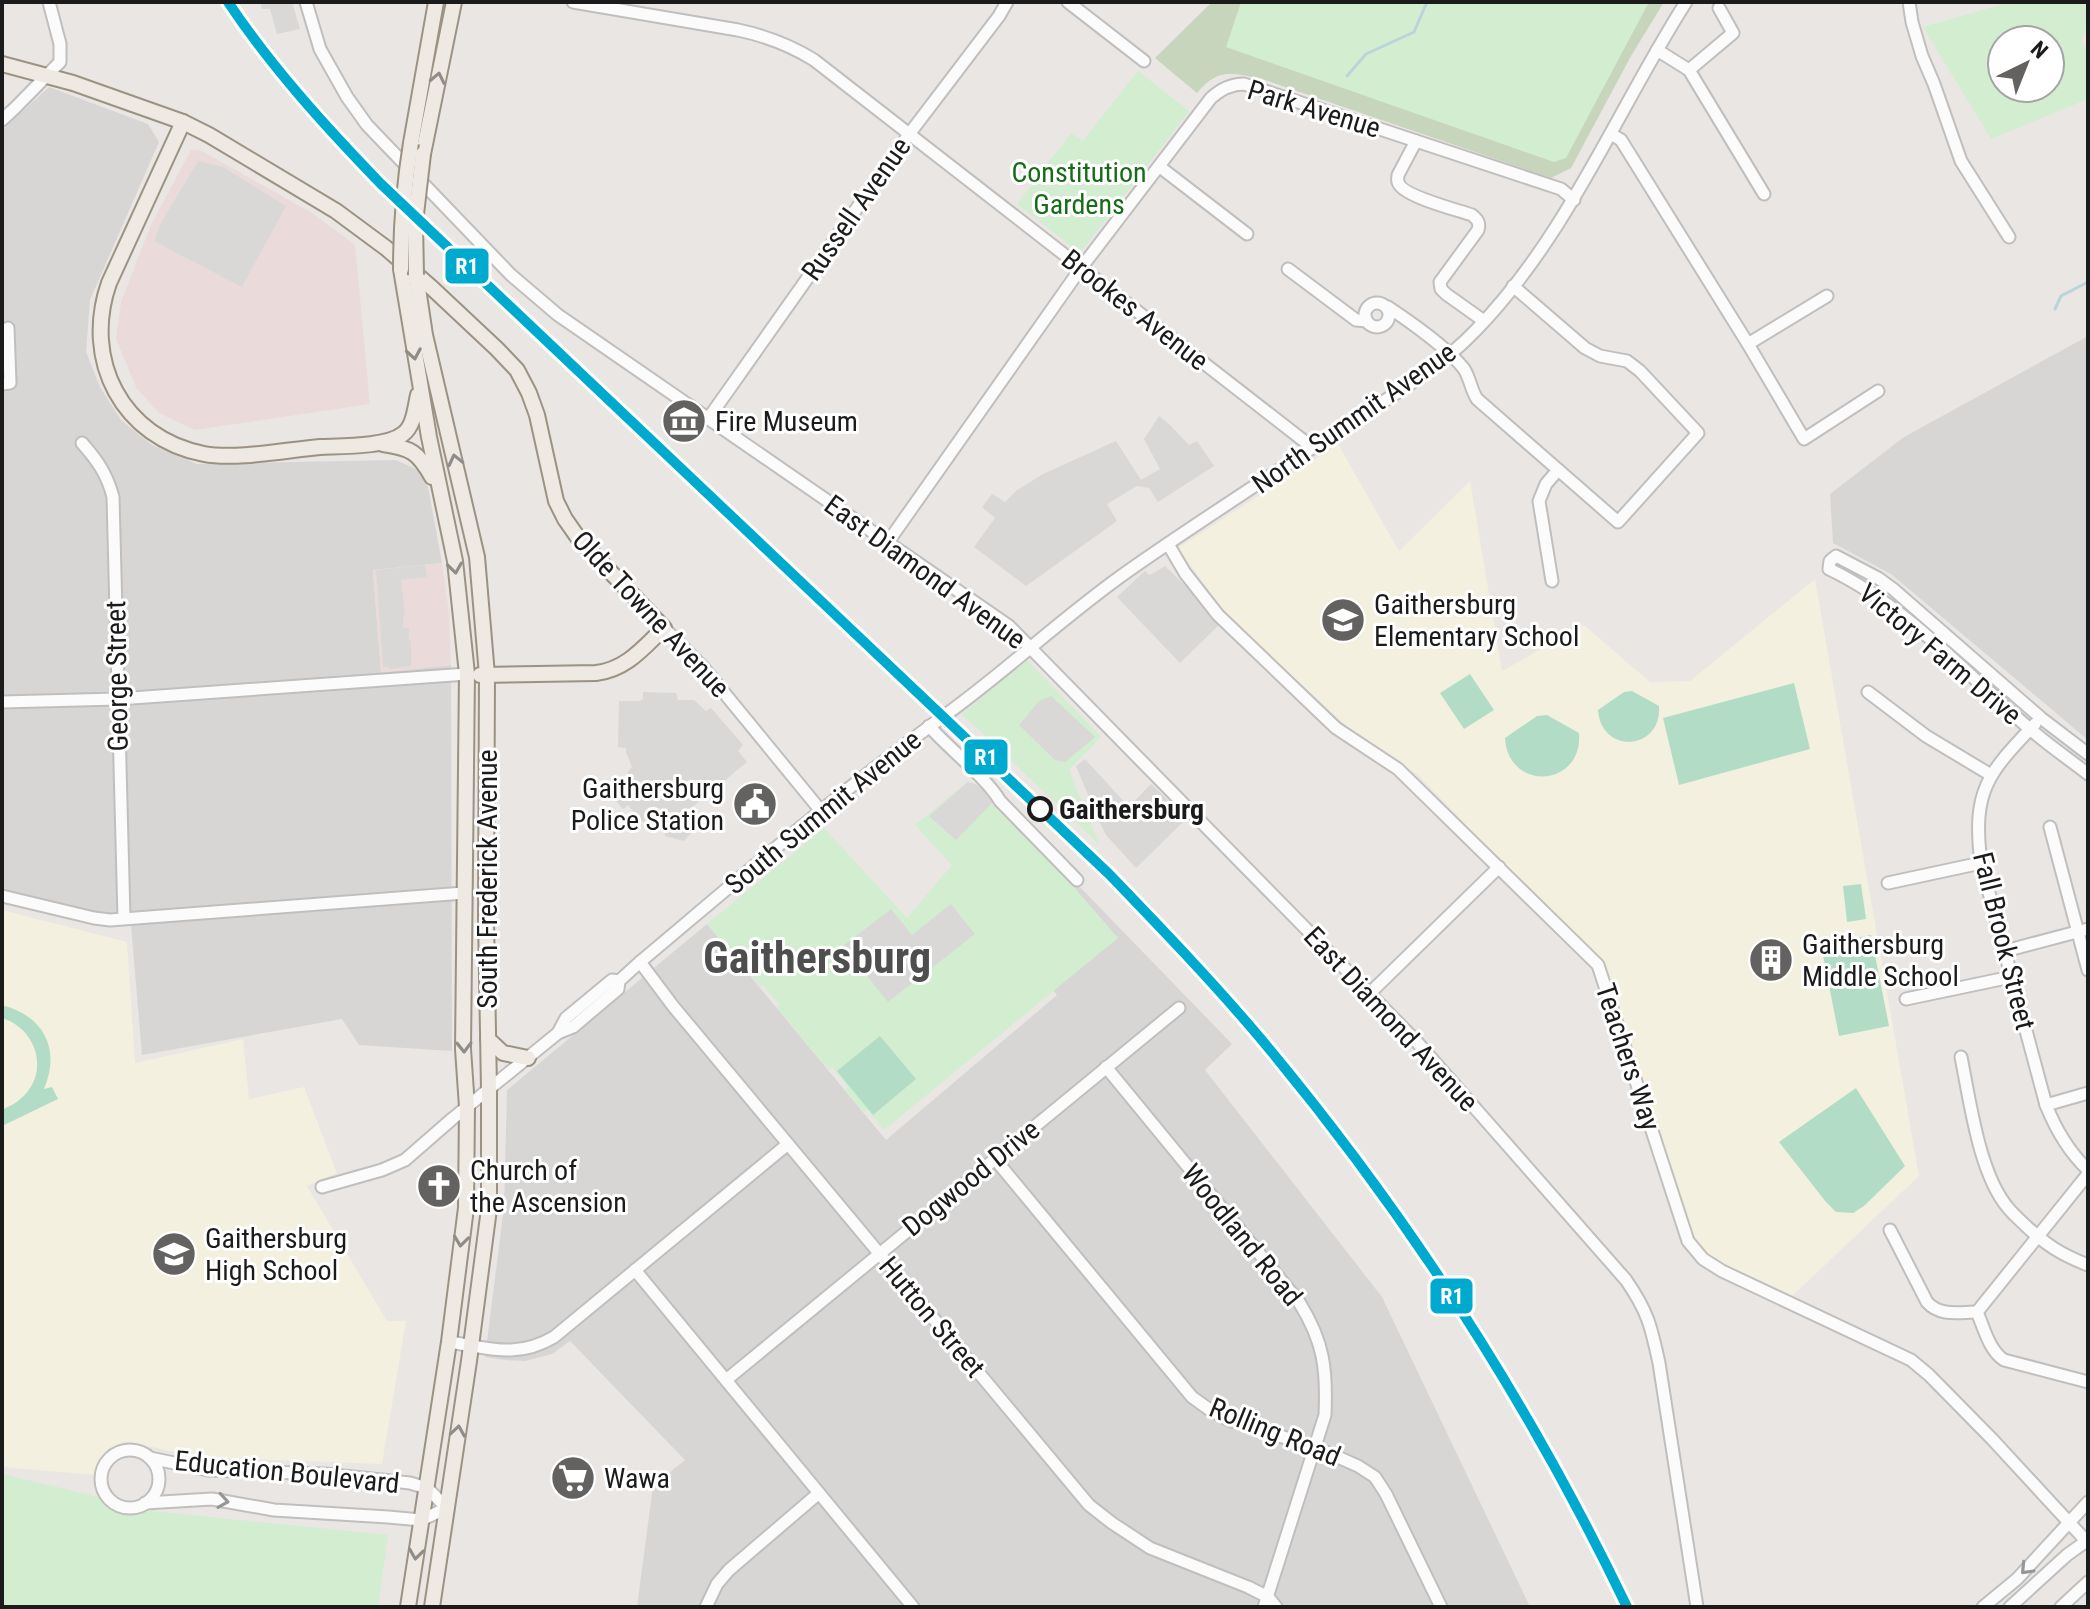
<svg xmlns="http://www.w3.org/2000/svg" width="2090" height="1609" font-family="'Roboto Condensed',sans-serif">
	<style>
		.residential { fill: #d8d6d5 }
		.commercial { fill: #eadbda }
		.education { fill: #f3f0df }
		.forest { fill: #c6d5bb }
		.park { fill: #d3edd1; fill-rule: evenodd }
		.pitch { fill: #b3dcc7 }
		.parking { fill: #d9d8d7 }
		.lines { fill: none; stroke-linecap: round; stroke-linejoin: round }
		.stream { stroke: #bad5d9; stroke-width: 3 }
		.minor-casing { stroke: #c0bfbe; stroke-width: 15 }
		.major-casing { stroke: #9c9283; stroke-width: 18 }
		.minor { stroke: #fcfbfb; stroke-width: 11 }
		.major { stroke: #eee9e3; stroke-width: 14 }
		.major-bridge-casing { stroke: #9c9283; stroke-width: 18; stroke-linecap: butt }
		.major-bridge { stroke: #eee9e3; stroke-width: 14 }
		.rail-1-casing { stroke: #fff; stroke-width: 16 }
		.rail-1 { stroke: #00a9ce; stroke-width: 10 }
		.oneway { stroke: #8f8c89 }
		.oneway2 { stroke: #979696 }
		.stop-dot { fill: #fff; stroke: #1b1b1b; stroke-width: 4 }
		.labels { text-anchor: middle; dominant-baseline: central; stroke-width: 6; stroke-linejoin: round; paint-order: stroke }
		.street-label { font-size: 28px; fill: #1b1b1b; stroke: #fff }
		.park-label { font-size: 28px; fill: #166c17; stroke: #fff }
		.poi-label { font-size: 28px; fill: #1b1b1b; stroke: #fff; text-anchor: start }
		.stop-label { font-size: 28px; font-weight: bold; fill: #1b1b1b; stroke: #fff; text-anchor: start }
		.town-label { font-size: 44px; font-weight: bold; fill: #4e4e4e; stroke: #fff }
		.line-badge { stroke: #fff; stroke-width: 3 }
		.badge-label { font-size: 22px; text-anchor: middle; font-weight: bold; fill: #fff }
	</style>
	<rect width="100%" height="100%" fill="#e9e6e3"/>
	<g class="residential">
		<path d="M49,87l99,37 11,18 -69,158 -4,52 14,35 21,33 31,25 45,19 199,-4 20,9 12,18 14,76 -69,7 8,102 70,-7 1,386 -93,-6 -17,-26 -200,36 -12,-142h-38l-90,-22v-761z"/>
		<path d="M2088,336v404l-197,-166 -58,-31 -3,-49 74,-57z"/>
		<path d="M1017,822l215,222 -27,26 177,227 148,310h-893l16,-121 32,-26 -115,-119 -18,13 -27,7 -21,-1 -19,-3 19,-150 3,-117 200,-166 179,216 171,-145 -94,-113z"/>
	</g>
	<g class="commercial">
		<path d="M191,150h9l112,63 43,32 15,159 -175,26 -36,-17 -22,-24 -21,-50 5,-37 30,-77z"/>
		<path d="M442,563l7,50 2,52 -70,8 -8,-103z"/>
	</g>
	<g class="education">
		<path d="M1338,444l61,107 71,-70 32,190 82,-46 66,57 40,-1 125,-102 104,597 -128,121 -86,-41 -13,-16 -89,-273 -185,-192 -62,-40 -131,-122 -47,-65z"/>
		<path d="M2,911h4l121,31 8,121 108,-24 6,60 55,-12 33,86 -30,13 80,135h19l-24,143 -185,-7 -72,-16 -19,12 -11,22 -93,-8z"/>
	</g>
	<path class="forest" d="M1212,2h452l-33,54 -60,112 -20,10 -286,-98c-31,-7 -46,-14 -68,13l-42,-35z"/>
	<g class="park">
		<path d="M1241,2h408l-83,156 -12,4 -328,-115z"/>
		<path d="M2010,2h78v19l-6,20 6,11v47l-97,40 -68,-112zM2050,40v48h-48v-48z"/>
		<path d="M1138,71l51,40 -109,142 -63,-49 54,-71 12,8z"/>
		<path d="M1027,660l74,77 -32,33 30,74 -137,-130z"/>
		<path d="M968,781l78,74 72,83 -234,192 -16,-20 -4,2 -19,-22 3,-3 -16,-20 -3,3 -52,-62 3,-3 -17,-20 -3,2 -53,-63 117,-96 83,90 45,-53 -37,-40z"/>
		<path d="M2,1474l159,38 227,23 -10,72h-376z"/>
	</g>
	<g class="pitch">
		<path d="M1470,674l24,36 -30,19 -24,-36z"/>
		<path d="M1794,683l16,66 -131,36 -16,-67z"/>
		<path d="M1632,691l27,15c3,45 -58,49 -61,4l26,-18z"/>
		<path d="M1547,715l32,18c4,55 -71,59 -74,5l32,-22z"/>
		<path d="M1861,884l5,35 -19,3 -4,-36z"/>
		<path d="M1871,935l18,91 -50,10 -18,-91z"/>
		<path d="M2,1005c42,11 59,44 42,84l8,-2 6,12 -56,27v-16c5,-3 13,-6 17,-10 32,-25 19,-71 -17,-82z"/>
		<path d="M880,1036l36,43 -43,36 -36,-44z"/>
		<path d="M1856,1088l49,78 -41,40 -11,7 -17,-1 -10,-10 -47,-60z"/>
	</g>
	<g class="parking">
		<path d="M260,2h32l8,27 -23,5 -7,-25h-8z"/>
		<path d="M198,161l25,6 63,39 -44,81 -88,-46 7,-18z"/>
		<path d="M1159,416l9,7 21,22 8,-4 17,25 -56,36 -9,-14 -12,-2 -30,18 10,17 -91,65 -52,-39 21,-29 -13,-11 10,-13 13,8 11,-11 27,-17 73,-33 25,39 19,-11 -16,-30z"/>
		<path d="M425,565l2,12 -26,3 4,36h-2v12h6v13h2v25l-21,3 -1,-2h-6l-7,-97z"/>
		<path d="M1165,566l57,56 -42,41 -63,-66 28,-26 4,4 5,-2z"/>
		<path d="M643,692l33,1 2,7h16l12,11 5,-3 32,37 -5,6 9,11 -63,52 -9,1 -5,-3 -6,5 -6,-6 -5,4 9,5 3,-3 29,7 1,5 -11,12 -19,-5 -1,-4 -12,-4 -9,-6 -15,-17 -5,4 -11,-12 18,-20 -3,-4 5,-6 -6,-15v-4l-8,-1 1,-46h21l3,-2z"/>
		<path d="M1051,696l44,41 -30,25 -10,-2 -36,-35 20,-24z"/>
		<path d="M1085,759l44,48 22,-23 36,34 -51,50 -30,-33 -8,-16 -22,-53z"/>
		<path d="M968,782l9,3 15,12 1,5 -37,38 -27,-24z"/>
		<path d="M951,904l24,30 -87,68 -45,-56 48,-37 21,26z"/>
	</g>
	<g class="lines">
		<g class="stream">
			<path d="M1347,76l19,-22 48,-22 13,-30"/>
			<path d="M2055,309l6,-13 27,-14"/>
		</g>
		<g class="minor-casing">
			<g id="minor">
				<path d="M306,2l14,47 27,48 20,28 144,150 47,40 451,311 407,415 210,239c22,32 25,46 33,83l38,244"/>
				<path d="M573,2l165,28c28,6 52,15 76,30l499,388"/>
				<path d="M1068,2l76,59"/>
				<path d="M1909,2l3,20 10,34 12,28 27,77 48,76"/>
				<path d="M1657,50l32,20 75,124"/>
				<path d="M1689,70l44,-37 -14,-25"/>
				<path d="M2,120l14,-13 44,-45v-18l-11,-42"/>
				<path d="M1611,134l10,6 127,204 56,95 74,-48"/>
				<path d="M1416,141l-18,34c0,2 -1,5 0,7 3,14 60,28 74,33 6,5 8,8 6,15l-38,52 1,7 5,5 38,27"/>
				<path d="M1160,167l87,67"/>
				<path d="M1288,269l68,51 11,1"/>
				<circle cx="1377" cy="315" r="12"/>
				<path d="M1388,307c21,14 62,43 76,62 6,9 7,21 13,30l141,123 80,-89 -58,-62 -13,-10 -27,-5 -15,-8 -72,-62"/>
				<path d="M1748,344l79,-48"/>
				<path d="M2,384l8,-1 -2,-55"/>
				<path d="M708,419l202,-286 89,-117 8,-14"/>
				<path d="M82,443c15,17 25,31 31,54l11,421"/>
				<path d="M888,542l193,-274 130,-170c10,-9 20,-14 33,-14l317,105 13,11"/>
				<path d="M1168,544l17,29 33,42 118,113 62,41 200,196 90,276 15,18 19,12 189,89 18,15 63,64 96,104"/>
				<path d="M1552,581l-13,-80 7,-17 12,-14"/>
				<path d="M664,628l39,39 118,144"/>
				<path d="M1868,692l58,44 65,39"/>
				<path d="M2,702l116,-3 349,-25"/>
				<path d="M2035,724c-48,50 -63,67 -54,139l65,242c10,25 22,46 42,65"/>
				<path d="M929,726c20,23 57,51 71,75l77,79"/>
				<path d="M2088,754l-47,-36 -148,-129 -15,-11 -42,-22 -6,5 -1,8c76,36 137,105 201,160 18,16 39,30 58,45"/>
				<path d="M2050,827l38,143"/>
				<path d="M1888,883l93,-20"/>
				<path d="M2,896l92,22 16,2 354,-27"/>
				<path d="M2005,951l83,-22"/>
				<path d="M640,962l33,44 115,138 301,361 23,18 38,25 98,39 20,10 8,10"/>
				<path d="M1370,993l129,-126"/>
				<path d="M1906,999l105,-22"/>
				<path d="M558,1033l8,-15 46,-38 7,1"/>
				<path d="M1961,1057c9,44 18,118 48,152 5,6 11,11 17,17 20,19 36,29 62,39"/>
				<path d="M1106,1067l193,235c25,40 28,67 26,113l-61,192"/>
				<path d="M2046,1105l42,-12"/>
				<path d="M995,1159l197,238 18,13 19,10 86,27 43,19 17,11 11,17 55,113"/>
				<path d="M322,1187l60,-17 23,-10 47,-41 106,-86 15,-6 45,-38 1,-8 21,-19c100,-84 199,-170 304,-246 64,-46 122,-102 187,-147 70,-49 141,-94 211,-141 46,-30 96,-58 134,-98 92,-95 140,-218 210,-328"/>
				<path d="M1890,1230l37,72c13,15 33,10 50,10"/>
				<path d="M635,1270l278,337"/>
				<path d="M1977,1312l111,-138"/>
				<path d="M1977,1312c7,16 12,38 27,48l84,22"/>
				<path d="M449,1342c40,6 68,17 105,-5l234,-193"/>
				<path d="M726,1380l453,-372"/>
				<circle cx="130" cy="1479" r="29"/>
				<path d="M145,1503l67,-4 62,11 114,7 33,3 26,-12 -20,-20 -17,-5 -85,-9 -117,-4 -58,-12"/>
				<path d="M706,1607l11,-23 12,-14 90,-77"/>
				<path d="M1983,1607l34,-28 71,-77"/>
				<path d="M2010,1607l57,-52 21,-15"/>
				<path d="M2061,1607l27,-25"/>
			</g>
		</g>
		<g class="major-casing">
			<g id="major">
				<path d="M2,64l71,19 110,39 26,13 127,76 50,37 46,40 65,61 20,21 12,23 8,22 19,86 9,18 14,20 85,89c-20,19 -38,42 -68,45l-116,2"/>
				<path d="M183,122l-74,161c-27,77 13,155 95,171 31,6 83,-4 116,-7 21,-1 67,0 83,-13 11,-8 12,-26 15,-39"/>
				<path d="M411,143l25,-141"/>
				<path d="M423,154l31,-152"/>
				<path d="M401,269l28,168 26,124 12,113 -4,375 4,58 -1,101 -17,134 -41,265"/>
				<path d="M416,275l9,60 52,222 10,118 -1,244 3,170v120l-20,152 -37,246"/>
				<path d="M383,444c28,4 35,8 49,33"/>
				<path d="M488,1039l15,14 25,5"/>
			</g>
		</g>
		<use href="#minor" class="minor"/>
		<use href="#major" class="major"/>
		<g class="major-bridge-casing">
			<g id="major-bridge">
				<path d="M401,269c0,-43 3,-83 10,-126"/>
				<path d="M416,275l-1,-52 8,-69"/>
			</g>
		</g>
		<use href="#major-bridge" class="major-bridge"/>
		<g class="rail-1-casing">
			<path id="rail-1" d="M228,2c44,66 98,125 153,182l728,690c52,54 104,108 152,165 145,173 268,364 366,568"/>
		</g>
		<use href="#rail-1" class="rail-1"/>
	</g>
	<defs><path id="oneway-chevron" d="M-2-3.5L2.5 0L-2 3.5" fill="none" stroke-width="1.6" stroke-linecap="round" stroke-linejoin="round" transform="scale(2)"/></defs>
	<g class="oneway">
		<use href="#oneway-chevron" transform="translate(438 78) rotate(-78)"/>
		<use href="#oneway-chevron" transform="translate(414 354) rotate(80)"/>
		<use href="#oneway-chevron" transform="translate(455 460) rotate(-103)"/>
		<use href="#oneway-chevron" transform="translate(455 568) rotate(82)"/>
		<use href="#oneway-chevron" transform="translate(464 1047) rotate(89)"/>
		<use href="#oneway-chevron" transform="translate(461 1241) rotate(97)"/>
		<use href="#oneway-chevron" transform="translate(458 1431) rotate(-81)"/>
		<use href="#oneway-chevron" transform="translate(416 1554) rotate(98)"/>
	</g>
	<g class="oneway2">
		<use href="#oneway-chevron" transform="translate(223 1501) rotate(9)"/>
		<use href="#oneway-chevron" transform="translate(2026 1569) rotate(134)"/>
	</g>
	<defs>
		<g id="museum-disc" transform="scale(2.3)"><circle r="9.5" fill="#636261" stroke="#fff"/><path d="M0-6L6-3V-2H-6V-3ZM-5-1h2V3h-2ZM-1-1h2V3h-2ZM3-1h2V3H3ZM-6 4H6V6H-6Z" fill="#fff"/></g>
		<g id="school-disc" transform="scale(2.3)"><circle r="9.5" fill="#636261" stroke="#fff"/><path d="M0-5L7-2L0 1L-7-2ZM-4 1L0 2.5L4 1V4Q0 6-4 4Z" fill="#fff"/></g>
		<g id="civic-disc" transform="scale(2.3)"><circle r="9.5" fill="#636261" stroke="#fff"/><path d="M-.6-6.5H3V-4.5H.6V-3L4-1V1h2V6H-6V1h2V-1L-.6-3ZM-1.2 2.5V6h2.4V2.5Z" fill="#fff"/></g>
		<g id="building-disc" transform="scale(2.3)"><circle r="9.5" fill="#636261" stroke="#fff"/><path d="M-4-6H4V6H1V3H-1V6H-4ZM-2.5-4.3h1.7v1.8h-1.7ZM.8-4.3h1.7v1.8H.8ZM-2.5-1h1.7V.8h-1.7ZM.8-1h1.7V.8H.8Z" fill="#fff"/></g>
		<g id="church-disc" transform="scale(2.3)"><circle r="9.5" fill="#636261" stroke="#fff"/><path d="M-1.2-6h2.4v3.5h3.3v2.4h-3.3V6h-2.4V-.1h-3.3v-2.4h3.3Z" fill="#fff"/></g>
		<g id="supermarket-disc" transform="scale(2.3)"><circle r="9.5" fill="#636261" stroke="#fff"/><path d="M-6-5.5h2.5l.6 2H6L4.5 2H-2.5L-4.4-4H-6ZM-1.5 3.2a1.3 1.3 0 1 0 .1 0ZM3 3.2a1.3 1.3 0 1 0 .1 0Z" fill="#fff"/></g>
	</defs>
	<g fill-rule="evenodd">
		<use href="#museum-disc" x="684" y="421"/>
		<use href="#school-disc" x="1343" y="620"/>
		<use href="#civic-disc" x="755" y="804"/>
		<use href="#building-disc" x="1771" y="960"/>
		<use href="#church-disc" x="439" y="1186"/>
		<use href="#school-disc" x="174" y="1254"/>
		<use href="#supermarket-disc" x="573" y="1478"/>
	</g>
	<circle class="stop-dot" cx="1040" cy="809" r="11"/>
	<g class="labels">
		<g class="street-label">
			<text transform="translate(1314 109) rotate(17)">Park Avenue</text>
			<text transform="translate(856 209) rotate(-55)">Russell Avenue</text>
			<text transform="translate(1135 310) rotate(38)">Brookes Avenue</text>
			<text transform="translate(1354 418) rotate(-35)">North Summit Avenue</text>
			<text transform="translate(925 572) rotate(36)">East Diamond Avenue</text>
			<text transform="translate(651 614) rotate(47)">Olde Towne Avenue</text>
			<text transform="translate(1940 654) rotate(40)">Victory Farm Drive</text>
			<text transform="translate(117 676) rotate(-91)">George Street</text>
			<text transform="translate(823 812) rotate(-39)">South Summit Avenue</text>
			<text transform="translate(487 879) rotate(-90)">South Frederick Avenue</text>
			<text transform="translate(2004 941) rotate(76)">Fall Brook Street</text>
			<text transform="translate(1391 1019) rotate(47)">East Diamond Avenue</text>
			<text transform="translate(1628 1057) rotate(72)">Teachers Way</text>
			<text transform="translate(971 1178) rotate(-39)">Dogwood Drive</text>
			<text transform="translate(1242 1235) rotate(51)">Woodland Road</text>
			<text transform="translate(932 1317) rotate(50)">Hutton Street</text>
			<text transform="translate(1275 1432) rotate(22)">Rolling Road</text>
			<text transform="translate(287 1472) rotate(6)">Education Boulevard</text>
		</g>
		<g class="park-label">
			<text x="1079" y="172">Constitution<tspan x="1079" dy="32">Gardens</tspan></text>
		</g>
		<g class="poi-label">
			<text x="715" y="421">Fire Museum</text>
			<text x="1374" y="604">Gaithersburg<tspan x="1374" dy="32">Elementary School</tspan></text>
			<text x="724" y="788" text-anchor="end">Gaithersburg<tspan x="724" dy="32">Police Station</tspan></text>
			<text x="1802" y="944">Gaithersburg<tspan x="1802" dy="32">Middle School</tspan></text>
			<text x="470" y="1170">Church of<tspan x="470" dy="32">the Ascension</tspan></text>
			<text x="205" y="1238">Gaithersburg<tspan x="205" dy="32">High School</tspan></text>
			<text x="604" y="1478">Wawa</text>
		</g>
		<g class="stop-label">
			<text x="1059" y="809">Gaithersburg</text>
		</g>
		<g class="town-label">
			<text x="817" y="958">Gaithersburg</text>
		</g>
	</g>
	<g class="line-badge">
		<rect x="444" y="247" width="46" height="38" rx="8" fill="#00a9ce"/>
		<rect x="963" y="738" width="46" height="38" rx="8" fill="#00a9ce"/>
		<rect x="1429" y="1277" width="45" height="38" rx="8" fill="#00a9ce"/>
	</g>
	<g class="badge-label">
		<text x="467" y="274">R1</text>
		<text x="986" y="765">R1</text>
		<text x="1452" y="1304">R1</text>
	</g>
	<rect width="2090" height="1609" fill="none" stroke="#1b1b1b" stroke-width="8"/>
	<g transform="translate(2026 64) rotate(43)"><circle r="38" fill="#ffffff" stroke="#a4a4a4" stroke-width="2"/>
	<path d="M0-6L14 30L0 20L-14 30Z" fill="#636261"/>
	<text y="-12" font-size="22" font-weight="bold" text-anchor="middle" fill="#1b1b1b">N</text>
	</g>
</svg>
